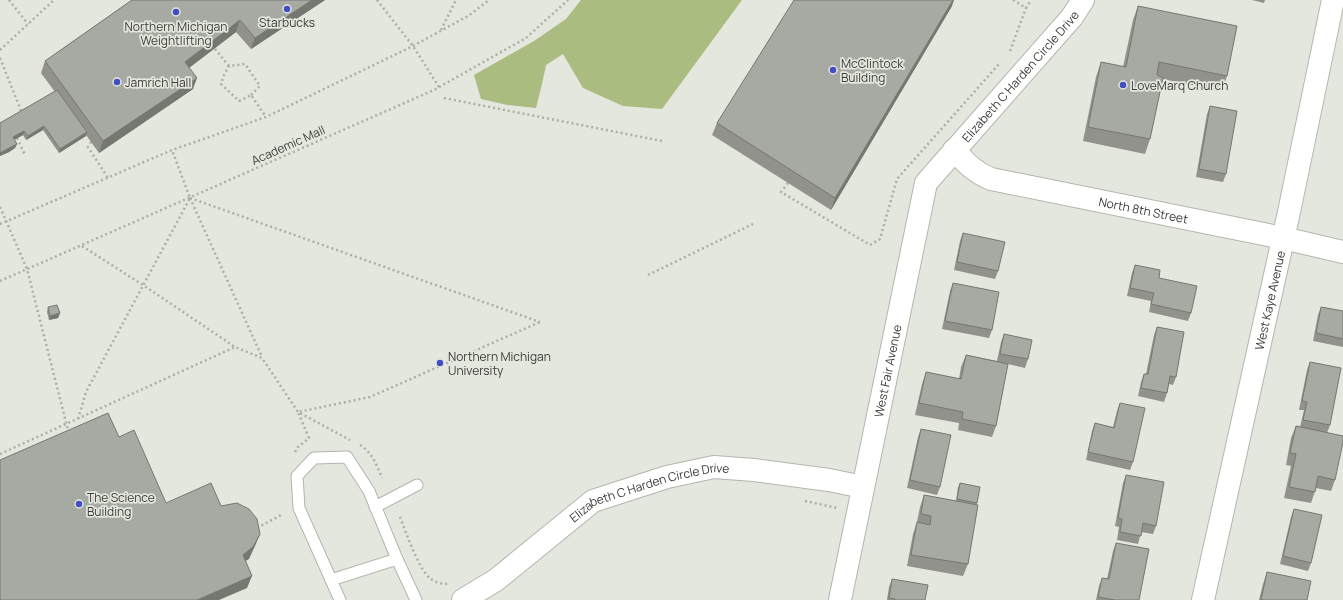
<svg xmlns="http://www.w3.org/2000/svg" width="1343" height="600" font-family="Manrope,sans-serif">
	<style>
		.green { fill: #aabc7f }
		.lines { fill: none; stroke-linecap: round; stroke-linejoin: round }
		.lane-casing { stroke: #b3b6ad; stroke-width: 13 }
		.street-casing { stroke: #b3b6ad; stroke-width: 24 }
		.secondary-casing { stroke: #b3b6ad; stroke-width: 24 }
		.path { stroke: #acaea7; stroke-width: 2.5; stroke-dasharray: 2 3; stroke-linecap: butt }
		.lane { stroke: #fff; stroke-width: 11 }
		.street { stroke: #fff; stroke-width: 22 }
		.secondary { stroke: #fff; stroke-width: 22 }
		.wall { fill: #90928b }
		.shaded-wall { fill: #757771 }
		.building { fill: #a7aaa2; stroke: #757771 }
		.poi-dot { fill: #424ec2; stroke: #e4e7de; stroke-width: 1.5 }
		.labels { text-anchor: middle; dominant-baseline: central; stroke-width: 3.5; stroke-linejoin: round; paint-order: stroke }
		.poi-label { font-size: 12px; fill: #3c3d39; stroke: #e4e7de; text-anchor: start }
		.street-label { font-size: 12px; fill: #3c3d39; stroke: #e4e7de }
	</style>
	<rect width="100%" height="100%" fill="#e4e7de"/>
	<path class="green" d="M581,0h161l-80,109 -39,-3 -40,-18 -20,-34 -17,11 -4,19 -6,24 -29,-3 -26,-6 -7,-24 60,-34 32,-22z"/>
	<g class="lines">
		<g class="lane-casing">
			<g id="lane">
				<path d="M375,507l42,-22"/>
				<path d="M331,580l66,-21"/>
				<path d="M340,600l-41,-92 -2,-32 17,-18 33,-1 22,34 28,68 19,41"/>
			</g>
		</g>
		<g class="street-casing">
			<g id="street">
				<path id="s1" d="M954,150c12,13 20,22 37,29l292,59 60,14"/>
				<path id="s2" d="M463,600l33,-20 97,-79 74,-24 47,-10 40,3 75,10 34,7"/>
				<path id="s3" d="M1203,600l86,-388 44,-212"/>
			</g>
		</g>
		<g class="secondary-casing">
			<g id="secondary">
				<path id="s4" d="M840,600l86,-417 146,-166 11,-17"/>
			</g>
		</g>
		<g class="path">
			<path d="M9,0l19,24"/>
			<path d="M377,0l36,46 26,41"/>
			<path d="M1013,0l13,8 5,-8"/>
			<path d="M441,30l15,-30"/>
			<path d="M215,49l14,17"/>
			<path d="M0,50l54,-50"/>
			<path d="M1010,51l16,-43"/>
			<path d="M0,58l22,55"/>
			<path d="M251,95l9,-9 -15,-22 -16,2 -5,9 -3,9 18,17 12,-6 15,22"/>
			<path d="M444,98l218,43"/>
			<path d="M17,138l8,17"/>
			<path d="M91,142l-3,5 20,31"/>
			<path d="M788,183l-7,9 89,53 10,-6 17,-60 102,-115"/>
			<path d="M190,198l350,124"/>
			<path d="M190,198l72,159"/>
			<path d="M0,207l27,62 42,165"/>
			<path d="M0,224l172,-74 94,-33 147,-71 55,-30 21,-16"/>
			<path d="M82,246l61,39 92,62 27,11 36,54 52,28"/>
			<path d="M648,275l105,-51"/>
			<path d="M0,281l434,-191 92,-52 42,-38"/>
			<path d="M78,419l8,-27 104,-194 -18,-48"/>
			<path d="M360,445c12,7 17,21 22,33"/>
			<path d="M295,452l3,-5 11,-9 -11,-26 72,-15 170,-75"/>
			<path d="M0,454l235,-107"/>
			<path d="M805,501l32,7"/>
			<path d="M400,517c6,15 19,54 31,62 5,4 12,5 18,5"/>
			<path d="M257,528l26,-14"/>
		</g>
		<use href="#lane" class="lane"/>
		<use href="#street" class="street"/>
		<use href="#secondary" class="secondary"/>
	</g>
	<g class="wall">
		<path d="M132,0h193l-74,49 -15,-17 -47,36 4,21 -94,64 -13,-18v1l-27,17 -16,-23 -17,10 -3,-5 -9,5 3,4 -2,4 -6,4 -9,4v-33l55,-31 -14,-19 4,-12z"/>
		<path d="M1252,0h13l-1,3z"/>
		<path d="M952,6l-121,204 -119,-75 5,-12z"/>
		<path d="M1138,6l89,70 -5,15 -60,-12 -12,60 -5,15 -62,-13 13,-64 5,-15 22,5 10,-47z"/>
		<path d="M1210,106l16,68 -3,8 -27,-5 11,-63z"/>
		<path d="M963,233l35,38 -3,8 -41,-9 6,-29z"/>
		<path d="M1135,265l24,13 32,35 -3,8 -39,-9 2,-11 -24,-5 5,-23z"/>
		<path d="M953,283l39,47 -3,8 -47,-9 8,-38z"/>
		<path d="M48,307l12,6 -2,5 -9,2 -2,-8z"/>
		<path d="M1321,307l22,4v36l-30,-6 5,-26z"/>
		<path d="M1157,327l19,50 -3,8 -4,-1 -2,9 -3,9 -26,-6 3,-14 3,-8h2l8,-39z"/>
		<path d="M1004,334l24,25 -3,9 -17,-4 -12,62 -4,11 -34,-7 1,-7 -44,-8 7,-31 4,-12 33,7 2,-12 5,-12 31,6 4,-19z"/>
		<path d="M1310,362l20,63 -3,8 8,47 -4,11 -15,-3 -5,15 -27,-5 7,-32 -5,-1 5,-27 5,-12 4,1 4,-17h-5l8,-40z"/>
		<path d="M1120,403l13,59 -3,8 -44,-10 6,-29 3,-8 18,4 4,-16z"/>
		<path d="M921,429l19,58 -3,8 -30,-7 11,-51z"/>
		<path d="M1126,475l30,51 -3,8 -12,-2 -3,12 -21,-4 2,-13 -4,-1 8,-43z"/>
		<path d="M960,483l17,20 -9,61 -5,12 -56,-10 6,-32 4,-12 3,-15 4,-12 32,6 2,-14z"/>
		<path d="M1294,509l17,54 -3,8 -28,-7 11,-47z"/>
		<path d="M1116,543l23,57h-43l3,-14 3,-8 5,1 6,-28z"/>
		<path d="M1267,572l40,28h-48l4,-16z"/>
		<path d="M892,579l33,21h-38l2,-13z"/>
	</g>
	<g class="shaded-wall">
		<path d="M312,0h13l-74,49 4,-11z"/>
		<path d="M953,0h1l-2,6 -121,204 4,-12z"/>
		<path d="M240,20l-4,12 -55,42 4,-12z"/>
		<path d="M197,78l-4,11 -94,64 4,-12z"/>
		<path d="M44,126l-1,4 -17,10 2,-4z"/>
		<path d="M24,131l-1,4 -11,6 1,-4z"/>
		<path d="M87,132l-1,4 -27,17 1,-4z"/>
		<path d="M17,144l-2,4 -6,4 -9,4v-3z"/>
		<path d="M60,313l-2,5 -9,2 1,-4z"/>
		<path d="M260,534l-5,12 -6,13 -11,7 5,-11z"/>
		<path d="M252,576l-5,12 -28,12h-22z"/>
	</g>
	<g class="building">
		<path d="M132,0h180l-57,38 -15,-18 -55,42 12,16 -94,63 -58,-80z"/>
		<path d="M794,0h159l-118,198 -118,-75z"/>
		<path d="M1138,6l99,20 -10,50 -68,-14 -2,13 6,3 -13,61 -62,-12 13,-65 25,5z"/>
		<path d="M57,90l30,42 -27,17 -16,-23 -16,10 -4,-5 -11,6 4,7 -6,3 -11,6v-30z"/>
		<path d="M1210,106l27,5 -11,63 -27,-5z"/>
		<path d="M963,233l42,9 -7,29 -41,-9z"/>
		<path d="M1135,265l25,5 -1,8 38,8 -6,27 -40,-9 3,-11 -24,-5z"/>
		<path d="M953,283l46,9 -7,38 -47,-9z"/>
		<path d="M57,305l3,8 -10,3 -2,-9z"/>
		<path d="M1321,307l22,4v28l-27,-6z"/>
		<path d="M1157,327l27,5 -8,45 -6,-1 -3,17 -26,-5 3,-14h4z"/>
		<path d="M1004,334l28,6 -4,19 -28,-5z"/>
		<path d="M966,355l42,9 -12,62 -34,-7 1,-7 -44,-9 7,-31 35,7z"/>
		<path d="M1310,362l31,6 -11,57 -27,-5 4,-18 -5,-1z"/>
		<path d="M1120,403l25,5 -12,54 -45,-10 7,-29 19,5z"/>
		<path d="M108,413l11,24 15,-7 32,73 45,-20 10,23 16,-3 12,6 8,10 3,15 -7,13 -10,8 9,21 -55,24h-197v-140z"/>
		<path d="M1296,426l47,10v6l-8,38 -17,-4 -3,16 -26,-5 7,-33 -6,-1z"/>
		<path d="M921,429l30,6 -11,52 -30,-7z"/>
		<path d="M1126,475l38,7 -8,44 -13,-3 -2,13 -21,-4 2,-13 -4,-1z"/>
		<path d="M960,483l20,4 -3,16 -20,-4z"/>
		<path d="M924,495l54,10 -10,59 -57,-9 6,-33 13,3 1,-9 -10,-2z"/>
		<path d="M1294,509l28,6 -11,48 -28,-7z"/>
		<path d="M1116,543l33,6 -10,51h-24l-17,-3 4,-19 7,1z"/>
		<path d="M1267,572l44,9 -4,19h-46z"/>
		<path d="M892,579l36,6 -3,15h-30v-1l-6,-1z"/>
	</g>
	<g class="poi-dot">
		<circle cx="287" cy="9" r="4"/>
		<circle cx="176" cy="12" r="4"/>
		<circle cx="833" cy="70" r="4"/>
		<circle cx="117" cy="82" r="4"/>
		<circle cx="1123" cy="85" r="4"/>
		<circle cx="440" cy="363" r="4"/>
		<circle cx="79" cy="504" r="4"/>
	</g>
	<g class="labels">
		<g class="poi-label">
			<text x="287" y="22" text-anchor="middle">Starbucks</text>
			<text x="176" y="26" text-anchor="middle">Northern Michigan<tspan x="176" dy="14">Weightlifting</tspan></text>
			<text x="841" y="63">McClintock<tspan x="841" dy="14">Building</tspan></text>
			<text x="125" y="82">Jamrich Hall</text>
			<text x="1131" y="85">LoveMarq Church</text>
			<text x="448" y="356">Northern Michigan<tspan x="448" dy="14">University</tspan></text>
			<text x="87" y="497">The Science<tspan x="87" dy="14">Building</tspan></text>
		</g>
		<g class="street-label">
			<text stroke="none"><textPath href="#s4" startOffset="568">Elizabeth C Harden Circle Drive</textPath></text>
			<text transform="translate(288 145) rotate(-24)">Academic Mall</text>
			<text stroke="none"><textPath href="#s1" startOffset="203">North 8th Street</textPath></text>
			<text stroke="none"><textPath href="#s3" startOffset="307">West Kaye Avenue</textPath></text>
			<text stroke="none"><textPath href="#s4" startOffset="234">West Fair Avenue</textPath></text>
			<text stroke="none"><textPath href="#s2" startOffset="220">Elizabeth C Harden Circle Drive</textPath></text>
		</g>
	</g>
</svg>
